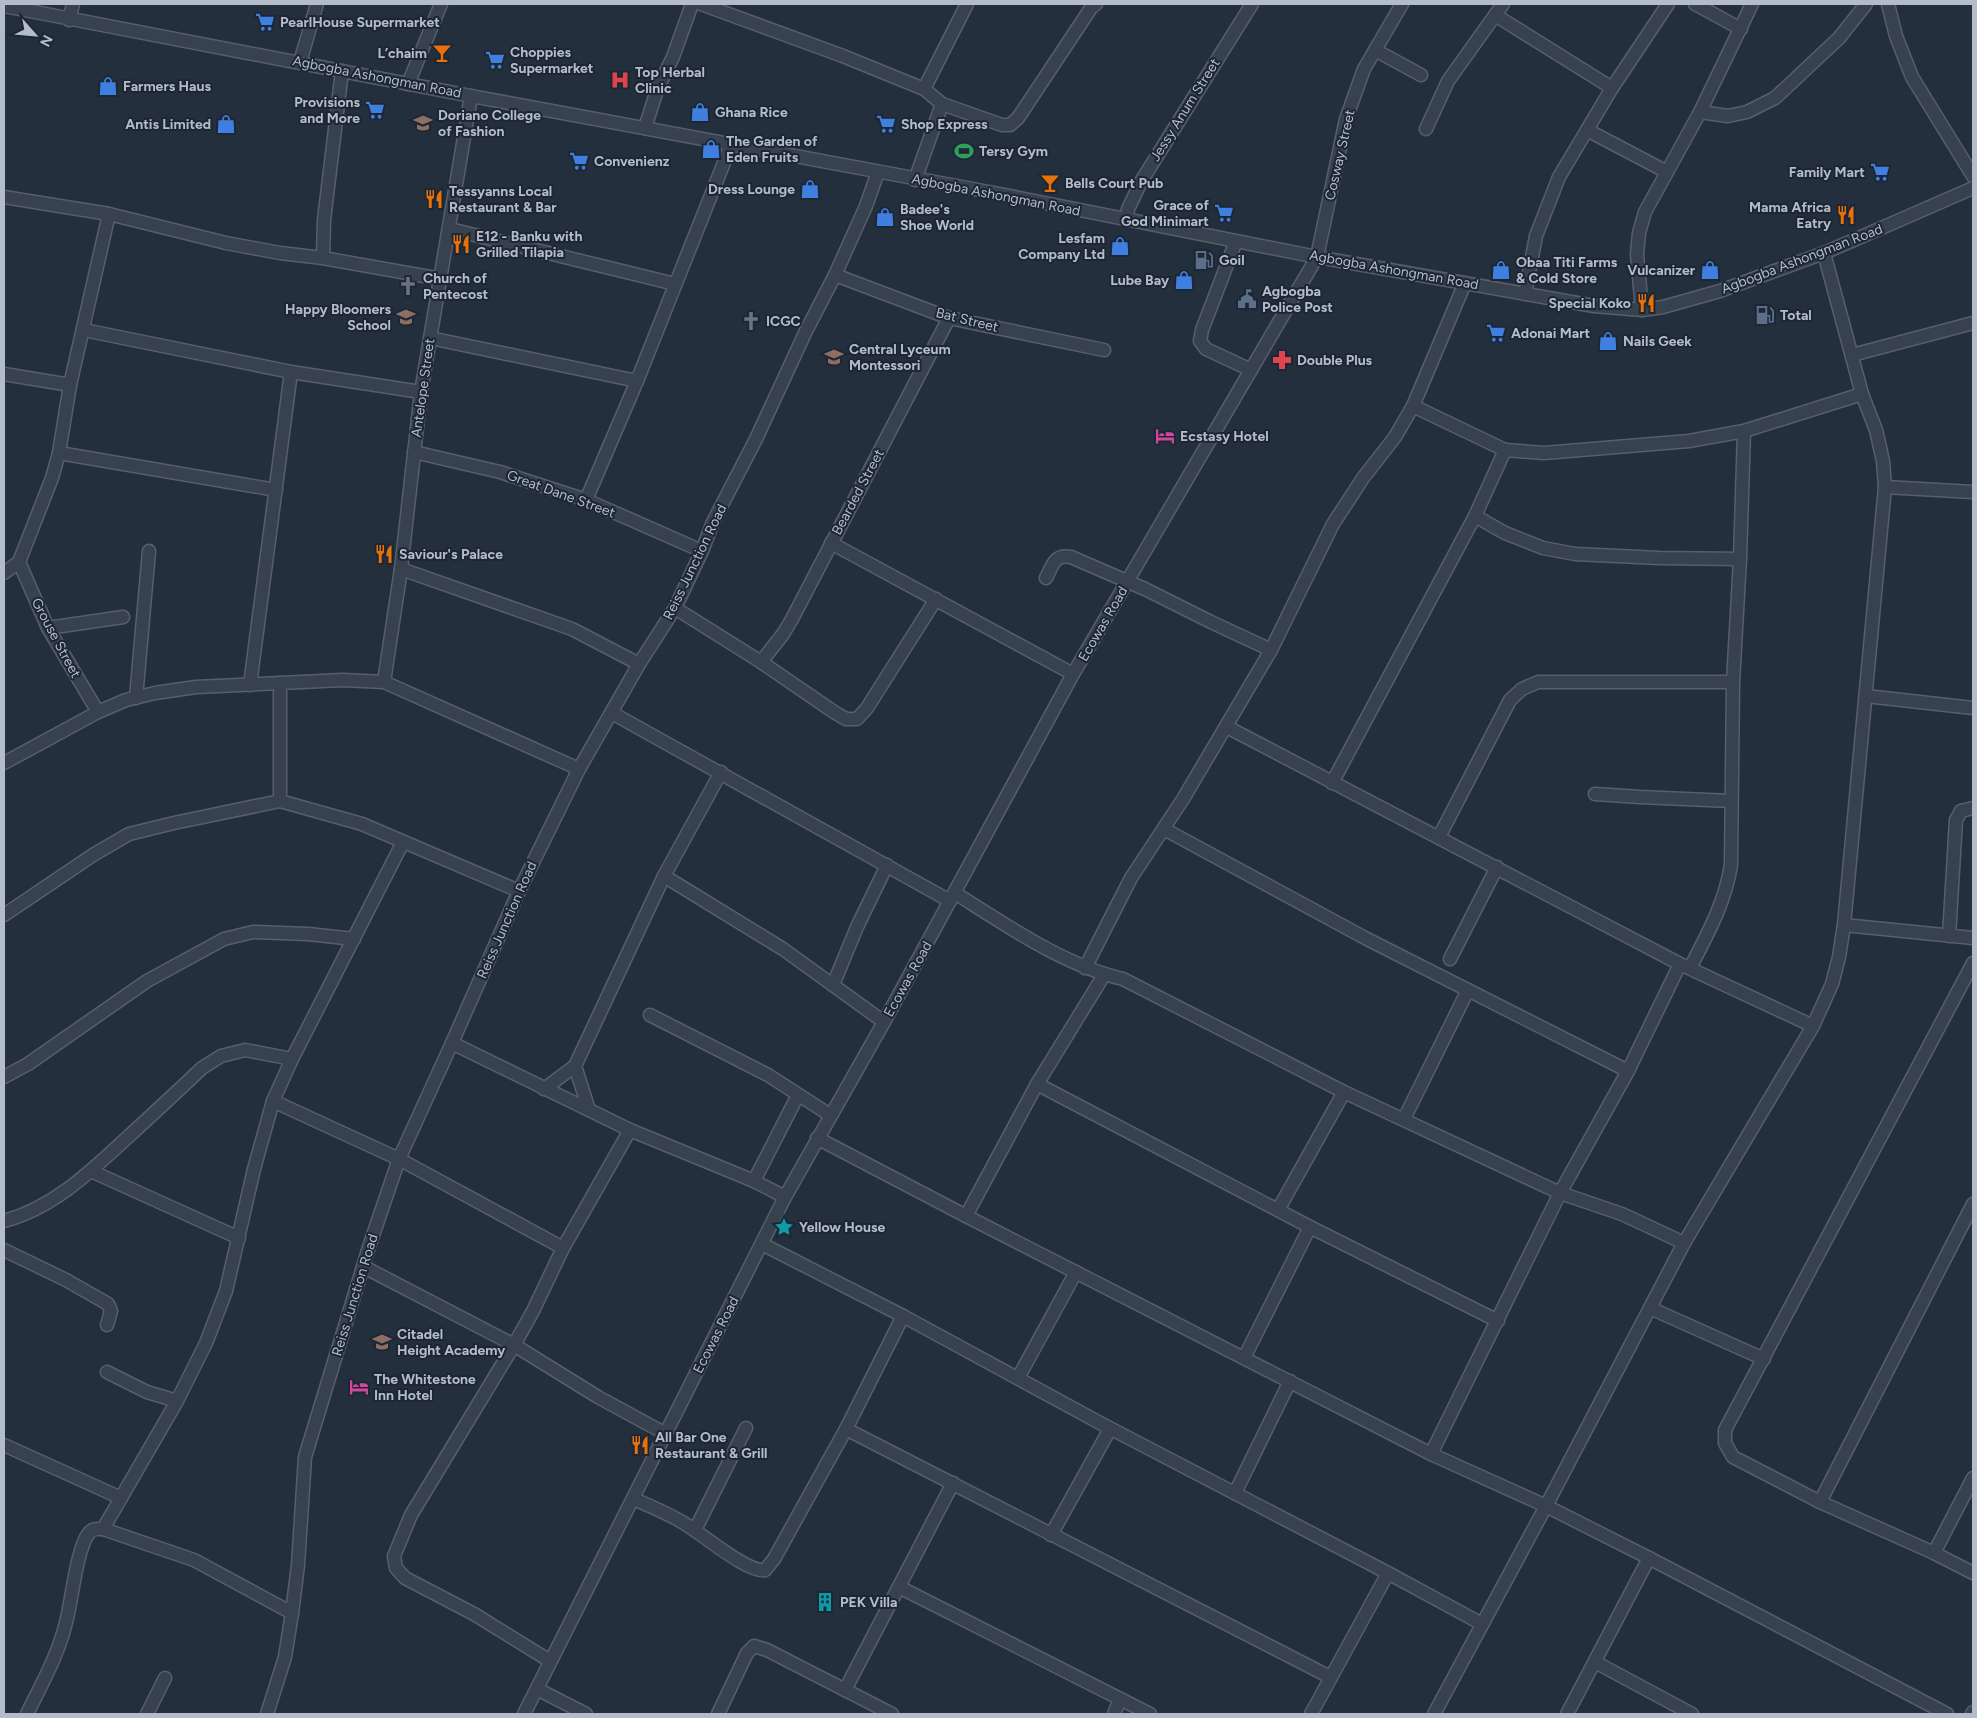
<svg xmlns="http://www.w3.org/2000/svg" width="1977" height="1718" font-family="Figtree,sans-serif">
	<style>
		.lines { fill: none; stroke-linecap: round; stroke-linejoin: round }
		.minor-casing { stroke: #565f6c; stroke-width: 15 }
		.minor { stroke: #38414e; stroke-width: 12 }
		.labels { text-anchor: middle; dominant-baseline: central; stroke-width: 4; stroke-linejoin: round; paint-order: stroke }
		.poi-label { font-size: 14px; font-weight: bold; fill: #b4bcc9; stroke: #1d2633; text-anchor: start }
		.street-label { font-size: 14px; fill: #b4bcc9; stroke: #1d2633 }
	</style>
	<rect width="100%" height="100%" fill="#242f3e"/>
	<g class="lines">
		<g class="minor-casing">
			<g id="minor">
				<path d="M701,4l142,52 81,33 18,15 60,21h8l8,-7 73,-110 5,-4"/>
				<path d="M1695,4l46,25"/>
				<path d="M1888,4l8,32 16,41 61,99"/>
				<path d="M4,6l467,90 518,96 328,65 277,49 48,4 21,-3 57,-16 104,-38 149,-65"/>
				<path d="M1495,15l117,73"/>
				<path d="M69,20l4,-16"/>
				<path d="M1375,50l46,25"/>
				<path d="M300,62l17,-58"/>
				<path d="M408,84l33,-80"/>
				<path d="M924,89l43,-85"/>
				<path d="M1700,112l28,4 19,-4 28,-14 64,-60 27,-34"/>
				<path d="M645,128l12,-38 16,-33 19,-53"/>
				<path d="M1426,129l22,-48 55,-77"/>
				<path d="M1587,130l80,42"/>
				<path d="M915,180l27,-76"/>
				<path d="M4,197l105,17 117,29 54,10 43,5 118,21"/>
				<path d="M1127,219l1,-10 14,-29 110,-176"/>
				<path d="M450,229l225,55"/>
				<path d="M1236,241l-34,89 -2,11 6,8 45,21"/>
				<path d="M323,258l1,-38 18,-149"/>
				<path d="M835,275l114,43 155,32"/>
				<path d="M1525,294l11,-58 23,-59 53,-89 56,-84"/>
				<path d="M1642,310l-5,-56 2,-21 6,-21 55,-100 52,-108"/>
				<path d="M84,330l207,42 130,20"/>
				<path d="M430,338l207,43"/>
				<path d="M1852,355l121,-32"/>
				<path d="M4,374l66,11"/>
				<path d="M1505,450l39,3 145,-12 55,-10 118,-37"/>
				<path d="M414,452l86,20 86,28 116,51"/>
				<path d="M59,453l217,37"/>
				<path d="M1885,487l88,5"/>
				<path d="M586,500l51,-119 94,-236"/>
				<path d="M1475,516l30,17 38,15 32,6 84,4 81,1"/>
				<path d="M831,543l242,131"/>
				<path d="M19,562l29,66 50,84"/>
				<path d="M401,569l171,60 67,35"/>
				<path d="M4,573l15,-11 33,-84 7,-25 11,-68 39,-171"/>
				<path d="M1046,578c7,-13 8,-24 25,-21l74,32 66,33 60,28"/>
				<path d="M675,608l86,54 73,50 12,7h11l10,-11 69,-109"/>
				<path d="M48,628l75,-11"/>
				<path d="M761,662l22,-28 9,-15 157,-301"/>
				<path d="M384,682l17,-113 20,-177 50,-296"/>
				<path d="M250,685l41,-313"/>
				<path d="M1866,696l107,12"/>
				<path d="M136,698l13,-147"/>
				<path d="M612,713l338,188"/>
				<path d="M1227,727l453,237 133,62"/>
				<path d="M4,763l94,-51 28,-12 29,-7 41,-6 147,-7 41,2 195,87"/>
				<path d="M1332,783l143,-267 30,-66 -92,-44"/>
				<path d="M1595,794l45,3 91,4"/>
				<path d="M280,801v-118"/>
				<path d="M1164,829l203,110 261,132"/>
				<path d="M1439,837l71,-137 12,-11 16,-7h195"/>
				<path d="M664,876l119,73 101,73"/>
				<path d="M955,893c51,32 108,72 168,86l221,113 216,101 62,21 62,29"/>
				<path d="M4,915l89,-60 36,-21 45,-11 106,-22 82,23 157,67"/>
				<path d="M1844,925l129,13"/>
				<path d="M1949,936l7,-116 5,-9 12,-3"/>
				<path d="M1450,959l47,-92"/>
				<path d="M1973,963l-248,467v13l8,14 87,45 114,51 39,20"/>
				<path d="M1085,968l46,-90 52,-79 88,-149 62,-126 30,-46 32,-41 18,-31 52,-123"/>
				<path d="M1690,968c17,-33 35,-65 41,-103l2,-183 7,-123 4,-128"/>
				<path d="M833,985l24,-58 30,-62"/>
				<path d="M650,1015l118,60 62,40"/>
				<path d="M452,1043l178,87 124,51 31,16"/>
				<path d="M575,1066l14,44"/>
				<path d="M4,1077l24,-13 119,-83 77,-42 29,-7 55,2 46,5"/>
				<path d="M1037,1084l273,143 188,94"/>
				<path d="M544,1089l31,-23 89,-190 57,-104"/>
				<path d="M273,1101l126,58 164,89"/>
				<path d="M1404,1119l64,-129"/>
				<path d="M817,1138l149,78 465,238 115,52 103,52 298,156"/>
				<path d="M91,1171l148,67"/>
				<path d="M754,1181l44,-86"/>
				<path d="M1278,1210l66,-118"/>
				<path d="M966,1216l71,-132 67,-109"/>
				<path d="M4,1221c50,-13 88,-51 125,-85 25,-23 49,-45 73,-68l19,-12 24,-6 47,9"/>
				<path d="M762,1244l141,72 197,107 288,150 94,51"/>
				<path d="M4,1250l62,30 42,24 3,7 -4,14"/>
				<path d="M364,1267l150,78 84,52 68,37"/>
				<path d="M1650,1308l114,51"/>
				<path d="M1244,1358l66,-131"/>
				<path d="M107,1372l40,20 30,9"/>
				<path d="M1018,1378l58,-106"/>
				<path d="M846,1429l484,248"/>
				<path d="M4,1445l117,53"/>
				<path d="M1431,1454l129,-261 68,-122 52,-107"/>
				<path d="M1235,1493l55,-112"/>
				<path d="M634,1499c16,7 33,14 48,23 18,10 65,51 83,48l9,-11 72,-130 57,-113"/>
				<path d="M1820,1502l153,-298"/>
				<path d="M103,1529l74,-128 29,-58 20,-52 28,-122 19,-68 19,-42 111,-217"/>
				<path d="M695,1530l51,-102"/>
				<path d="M1051,1535l59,-106"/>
				<path d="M1934,1553l39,-75"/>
				<path d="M899,1587l251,127"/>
				<path d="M550,1661l-76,-47 -69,-36 -9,-10 -2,-12 17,-41 103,-170 19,-34 30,-63 67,-118"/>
				<path d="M1595,1662l97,52"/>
				<path d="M537,1689l49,25"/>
				<path d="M845,1690l108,-207"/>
				<path d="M27,1714c15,-31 33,-62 40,-96 5,-19 10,-71 22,-85 4,-5 8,-4 14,-4l91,31 98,53"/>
				<path d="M147,1714l18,-36"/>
				<path d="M267,1714l18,-57 7,-44 6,-48 7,-108 64,-210 30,-88 53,-116 67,-152 60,-122 60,-105 36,-56 27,-57 11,-29 43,-83 49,-106 30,-58 31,-69 12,-34"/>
				<path d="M524,1714l261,-517 99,-175 189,-348 244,-417 29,-138 18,-50 38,-65"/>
				<path d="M718,1714l29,-61 7,-7 13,4 125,64"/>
				<path d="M1114,1714l6,-15"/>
				<path d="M1311,1714l77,-141"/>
				<path d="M1434,1714l112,-208 138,-263 129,-217 19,-42 7,-27 5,-32 41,-438 -2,-26 -7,-31 -14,-36 -38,-141"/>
				<path d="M1567,1714l82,-156"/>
				<path d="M1972,1714l1,-2"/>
			</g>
		</g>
		<use href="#minor" class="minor"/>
	</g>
	<defs>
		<g id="supermarket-bare" transform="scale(1.5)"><path d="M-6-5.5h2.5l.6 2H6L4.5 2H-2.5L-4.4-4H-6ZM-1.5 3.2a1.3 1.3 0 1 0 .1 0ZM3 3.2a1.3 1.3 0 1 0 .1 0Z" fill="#3f7fe0" stroke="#1d2633" stroke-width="2.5" paint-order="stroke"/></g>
		<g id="bar-bare" transform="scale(1.5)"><path d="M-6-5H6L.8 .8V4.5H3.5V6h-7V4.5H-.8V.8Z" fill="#e8710a" stroke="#1d2633" stroke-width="2.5" paint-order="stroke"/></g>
		<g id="hospital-bare" transform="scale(1.5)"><path d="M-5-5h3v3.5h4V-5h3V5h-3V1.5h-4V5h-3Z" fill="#e0444e" stroke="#1d2633" stroke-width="2.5" paint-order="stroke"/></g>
		<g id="shop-bare" transform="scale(1.5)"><path d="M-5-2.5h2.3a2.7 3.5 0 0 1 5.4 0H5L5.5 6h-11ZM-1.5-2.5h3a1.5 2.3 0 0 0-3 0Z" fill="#3f7fe0" stroke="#1d2633" stroke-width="2.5" paint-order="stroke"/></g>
		<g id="university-bare" transform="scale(1.5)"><path d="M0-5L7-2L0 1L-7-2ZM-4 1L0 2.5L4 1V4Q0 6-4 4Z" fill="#8d6e63" stroke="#1d2633" stroke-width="2.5" paint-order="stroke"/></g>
		<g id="stadium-bare" transform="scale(1.5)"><path d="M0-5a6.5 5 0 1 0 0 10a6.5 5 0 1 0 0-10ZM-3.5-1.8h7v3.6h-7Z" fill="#2e9e5b" stroke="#1d2633" stroke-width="2.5" paint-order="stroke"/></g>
		<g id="restaurant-bare" transform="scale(1.5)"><path d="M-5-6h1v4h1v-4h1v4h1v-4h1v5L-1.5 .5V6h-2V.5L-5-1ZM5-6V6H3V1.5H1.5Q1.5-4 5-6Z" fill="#e8710a" stroke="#1d2633" stroke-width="2.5" paint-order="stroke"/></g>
		<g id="fuel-bare" transform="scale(1.5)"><path d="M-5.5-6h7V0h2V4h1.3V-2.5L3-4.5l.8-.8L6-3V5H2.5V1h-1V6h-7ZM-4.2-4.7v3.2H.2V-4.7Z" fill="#5c6f8a" stroke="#1d2633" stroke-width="2.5" paint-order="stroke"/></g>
		<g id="church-bare" transform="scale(1.5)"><path d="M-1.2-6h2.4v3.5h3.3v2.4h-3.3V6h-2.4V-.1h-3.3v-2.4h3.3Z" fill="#6b7280" stroke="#1d2633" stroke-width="2.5" paint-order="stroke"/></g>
		<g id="civic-bare" transform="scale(1.5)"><path d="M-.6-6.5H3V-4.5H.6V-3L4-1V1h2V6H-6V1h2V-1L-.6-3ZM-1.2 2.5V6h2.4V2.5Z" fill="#5c6f8a" stroke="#1d2633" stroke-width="2.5" paint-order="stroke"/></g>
		<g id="school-bare" transform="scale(1.5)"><path d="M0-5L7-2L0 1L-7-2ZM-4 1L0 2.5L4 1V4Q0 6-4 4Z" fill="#8d6e63" stroke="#1d2633" stroke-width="2.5" paint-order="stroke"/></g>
		<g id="pharmacy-bare" transform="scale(1.5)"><path d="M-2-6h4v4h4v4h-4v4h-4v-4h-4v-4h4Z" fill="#e0444e" stroke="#1d2633" stroke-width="2.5" paint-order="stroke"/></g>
		<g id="hotel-bare" transform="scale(1.5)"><path d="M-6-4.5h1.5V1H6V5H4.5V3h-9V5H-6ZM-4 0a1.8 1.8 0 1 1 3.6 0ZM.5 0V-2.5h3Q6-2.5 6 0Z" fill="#d1479c" stroke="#1d2633" stroke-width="2.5" paint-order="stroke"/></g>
		<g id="sight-bare" transform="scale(1.5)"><path d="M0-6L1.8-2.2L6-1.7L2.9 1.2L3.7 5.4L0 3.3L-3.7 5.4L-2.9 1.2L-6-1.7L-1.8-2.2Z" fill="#0f9aa8" stroke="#1d2633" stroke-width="2.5" paint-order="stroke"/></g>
		<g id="building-bare" transform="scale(1.5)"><path d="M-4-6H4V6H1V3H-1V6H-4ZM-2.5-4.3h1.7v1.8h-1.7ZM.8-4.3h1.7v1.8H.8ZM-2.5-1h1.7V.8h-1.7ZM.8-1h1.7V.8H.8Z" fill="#0f9aa8" stroke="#1d2633" stroke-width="2.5" paint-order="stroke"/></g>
	</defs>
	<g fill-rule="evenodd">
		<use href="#supermarket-bare" x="265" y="22"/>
		<use href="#bar-bare" x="442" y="53"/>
		<use href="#supermarket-bare" x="495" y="60"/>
		<use href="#hospital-bare" x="620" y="80"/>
		<use href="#shop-bare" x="108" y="86"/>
		<use href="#supermarket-bare" x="375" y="110"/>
		<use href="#shop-bare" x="700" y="112"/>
		<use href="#university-bare" x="423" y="123"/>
		<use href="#shop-bare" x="226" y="124"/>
		<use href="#supermarket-bare" x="886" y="124"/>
		<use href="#shop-bare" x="711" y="149"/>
		<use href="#stadium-bare" x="964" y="151"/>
		<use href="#supermarket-bare" x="579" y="161"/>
		<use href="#supermarket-bare" x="1880" y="172"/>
		<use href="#bar-bare" x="1050" y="183"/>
		<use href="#shop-bare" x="810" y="189"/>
		<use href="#restaurant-bare" x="434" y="199"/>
		<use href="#supermarket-bare" x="1224" y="213"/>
		<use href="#restaurant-bare" x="1846" y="215"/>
		<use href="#shop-bare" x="885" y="217"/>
		<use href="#restaurant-bare" x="461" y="244"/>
		<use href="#shop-bare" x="1120" y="246"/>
		<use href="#fuel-bare" x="1204" y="260"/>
		<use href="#shop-bare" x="1501" y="270"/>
		<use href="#shop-bare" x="1710" y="270"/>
		<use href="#shop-bare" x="1184" y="280"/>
		<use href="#church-bare" x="408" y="286"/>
		<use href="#civic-bare" x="1247" y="299"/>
		<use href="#restaurant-bare" x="1646" y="303"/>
		<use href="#fuel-bare" x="1765" y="315"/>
		<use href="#school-bare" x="406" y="317"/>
		<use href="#church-bare" x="751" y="321"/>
		<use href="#supermarket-bare" x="1496" y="333"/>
		<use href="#shop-bare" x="1608" y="341"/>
		<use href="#school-bare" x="834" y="357"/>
		<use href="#pharmacy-bare" x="1282" y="360"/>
		<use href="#hotel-bare" x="1165" y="436"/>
		<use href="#restaurant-bare" x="384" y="554"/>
		<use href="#sight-bare" x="784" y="1227"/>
		<use href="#school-bare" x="382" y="1342"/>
		<use href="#hotel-bare" x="359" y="1387"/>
		<use href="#restaurant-bare" x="640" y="1445"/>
		<use href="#building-bare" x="825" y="1602"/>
	</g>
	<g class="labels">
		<g class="poi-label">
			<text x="280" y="22">PearlHouse Supermarket</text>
			<text x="510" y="52">Choppies<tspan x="510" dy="16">Supermarket</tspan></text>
			<text x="427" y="53" text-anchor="end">L’chaim</text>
			<text x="635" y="72">Top Herbal<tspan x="635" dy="16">Clinic</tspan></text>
			<text x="123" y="86">Farmers Haus</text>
			<text x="360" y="102" text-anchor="end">Provisions<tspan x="360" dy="16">and More</tspan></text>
			<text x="715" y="112">Ghana Rice</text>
			<text x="438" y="115">Doriano College<tspan x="438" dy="16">of Fashion</tspan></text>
			<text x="211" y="124" text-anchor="end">Antis Limited</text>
			<text x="901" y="124">Shop Express</text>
			<text x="726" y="141">The Garden of<tspan x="726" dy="16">Eden Fruits</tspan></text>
			<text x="979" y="151">Tersy Gym</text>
			<text x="594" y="161">Convenienz</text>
			<text x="1865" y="172" text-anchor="end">Family Mart</text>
			<text x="1065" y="183">Bells Court Pub</text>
			<text x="795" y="189" text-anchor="end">Dress Lounge</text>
			<text x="449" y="191">Tessyanns Local<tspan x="449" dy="16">Restaurant &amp; Bar</tspan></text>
			<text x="1209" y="205" text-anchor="end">Grace of<tspan x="1209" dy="16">God Minimart</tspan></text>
			<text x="1831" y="207" text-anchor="end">Mama Africa<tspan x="1831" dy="16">Eatry</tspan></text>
			<text x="900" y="209">Badee's<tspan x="900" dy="16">Shoe World</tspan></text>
			<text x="476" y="236">E12 - Banku with<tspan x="476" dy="16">Grilled Tilapia</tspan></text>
			<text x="1105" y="238" text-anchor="end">Lesfam<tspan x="1105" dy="16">Company Ltd</tspan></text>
			<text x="1219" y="260">Goil</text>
			<text x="1516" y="262">Obaa Titi Farms<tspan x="1516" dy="16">&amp; Cold Store</tspan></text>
			<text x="1695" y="270" text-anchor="end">Vulcanizer</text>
			<text x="423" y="278">Church of<tspan x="423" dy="16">Pentecost</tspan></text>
			<text x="1169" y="280" text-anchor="end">Lube Bay</text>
			<text x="1262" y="291">Agbogba<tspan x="1262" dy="16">Police Post</tspan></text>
			<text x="1631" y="303" text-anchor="end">Special Koko</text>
			<text x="391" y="309" text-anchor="end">Happy Bloomers<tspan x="391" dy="16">School</tspan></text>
			<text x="1780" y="315">Total</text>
			<text x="766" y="321">ICGC</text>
			<text x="1511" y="333">Adonai Mart</text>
			<text x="1623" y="341">Nails Geek</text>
			<text x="849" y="349">Central Lyceum<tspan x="849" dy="16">Montessori</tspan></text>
			<text x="1297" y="360">Double Plus</text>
			<text x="1180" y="436">Ecstasy Hotel</text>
			<text x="399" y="554">Saviour's Palace</text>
			<text x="799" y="1227">Yellow House</text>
			<text x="397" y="1334">Citadel<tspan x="397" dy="16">Height Academy</tspan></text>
			<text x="374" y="1379">The Whitestone<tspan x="374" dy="16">Inn Hotel</tspan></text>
			<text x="655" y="1437">All Bar One<tspan x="655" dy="16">Restaurant &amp; Grill</tspan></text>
			<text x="840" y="1602">PEK Villa</text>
		</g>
		<g class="street-label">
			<text transform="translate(377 77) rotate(11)">Agbogba Ashongman Road</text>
			<text transform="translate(1185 110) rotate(-58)">Jessy Anum Street</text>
			<text transform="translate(1340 155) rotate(-77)">Cosway Street</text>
			<text transform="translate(996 195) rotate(11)">Agbogba Ashongman Road</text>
			<text transform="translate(1802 259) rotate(-21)">Agbogba Ashongman Road</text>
			<text transform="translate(1394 270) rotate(10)">Agbogba Ashongman Road</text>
			<text transform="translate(967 320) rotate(14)">Bat Street</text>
			<text transform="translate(423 388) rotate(-82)">Antelope Street</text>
			<text transform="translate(858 492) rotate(-62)">Bearded Street</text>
			<text transform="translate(561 494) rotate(20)">Great Dane Street</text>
			<text transform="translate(695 562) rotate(-64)">Reiss Junction Road</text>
			<text transform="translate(1103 624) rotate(-60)">Ecowas Road</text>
			<text transform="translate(56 638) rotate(62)">Grouse Street</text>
			<text transform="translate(507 920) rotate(-66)">Reiss Junction Road</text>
			<text transform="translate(908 979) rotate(-61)">Ecowas Road</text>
			<text transform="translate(355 1295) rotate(-73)">Reiss Junction Road</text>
			<text transform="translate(716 1335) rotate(-63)">Ecowas Road</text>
		</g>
	</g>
	<rect width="1977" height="1718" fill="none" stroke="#b4bcc9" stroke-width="10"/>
	<g transform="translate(35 35) rotate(117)" stroke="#1d2633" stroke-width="4" paint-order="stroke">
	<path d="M0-4L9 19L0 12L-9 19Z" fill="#b4bcc9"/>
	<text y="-8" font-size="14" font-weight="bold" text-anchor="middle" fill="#b4bcc9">N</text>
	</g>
</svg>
